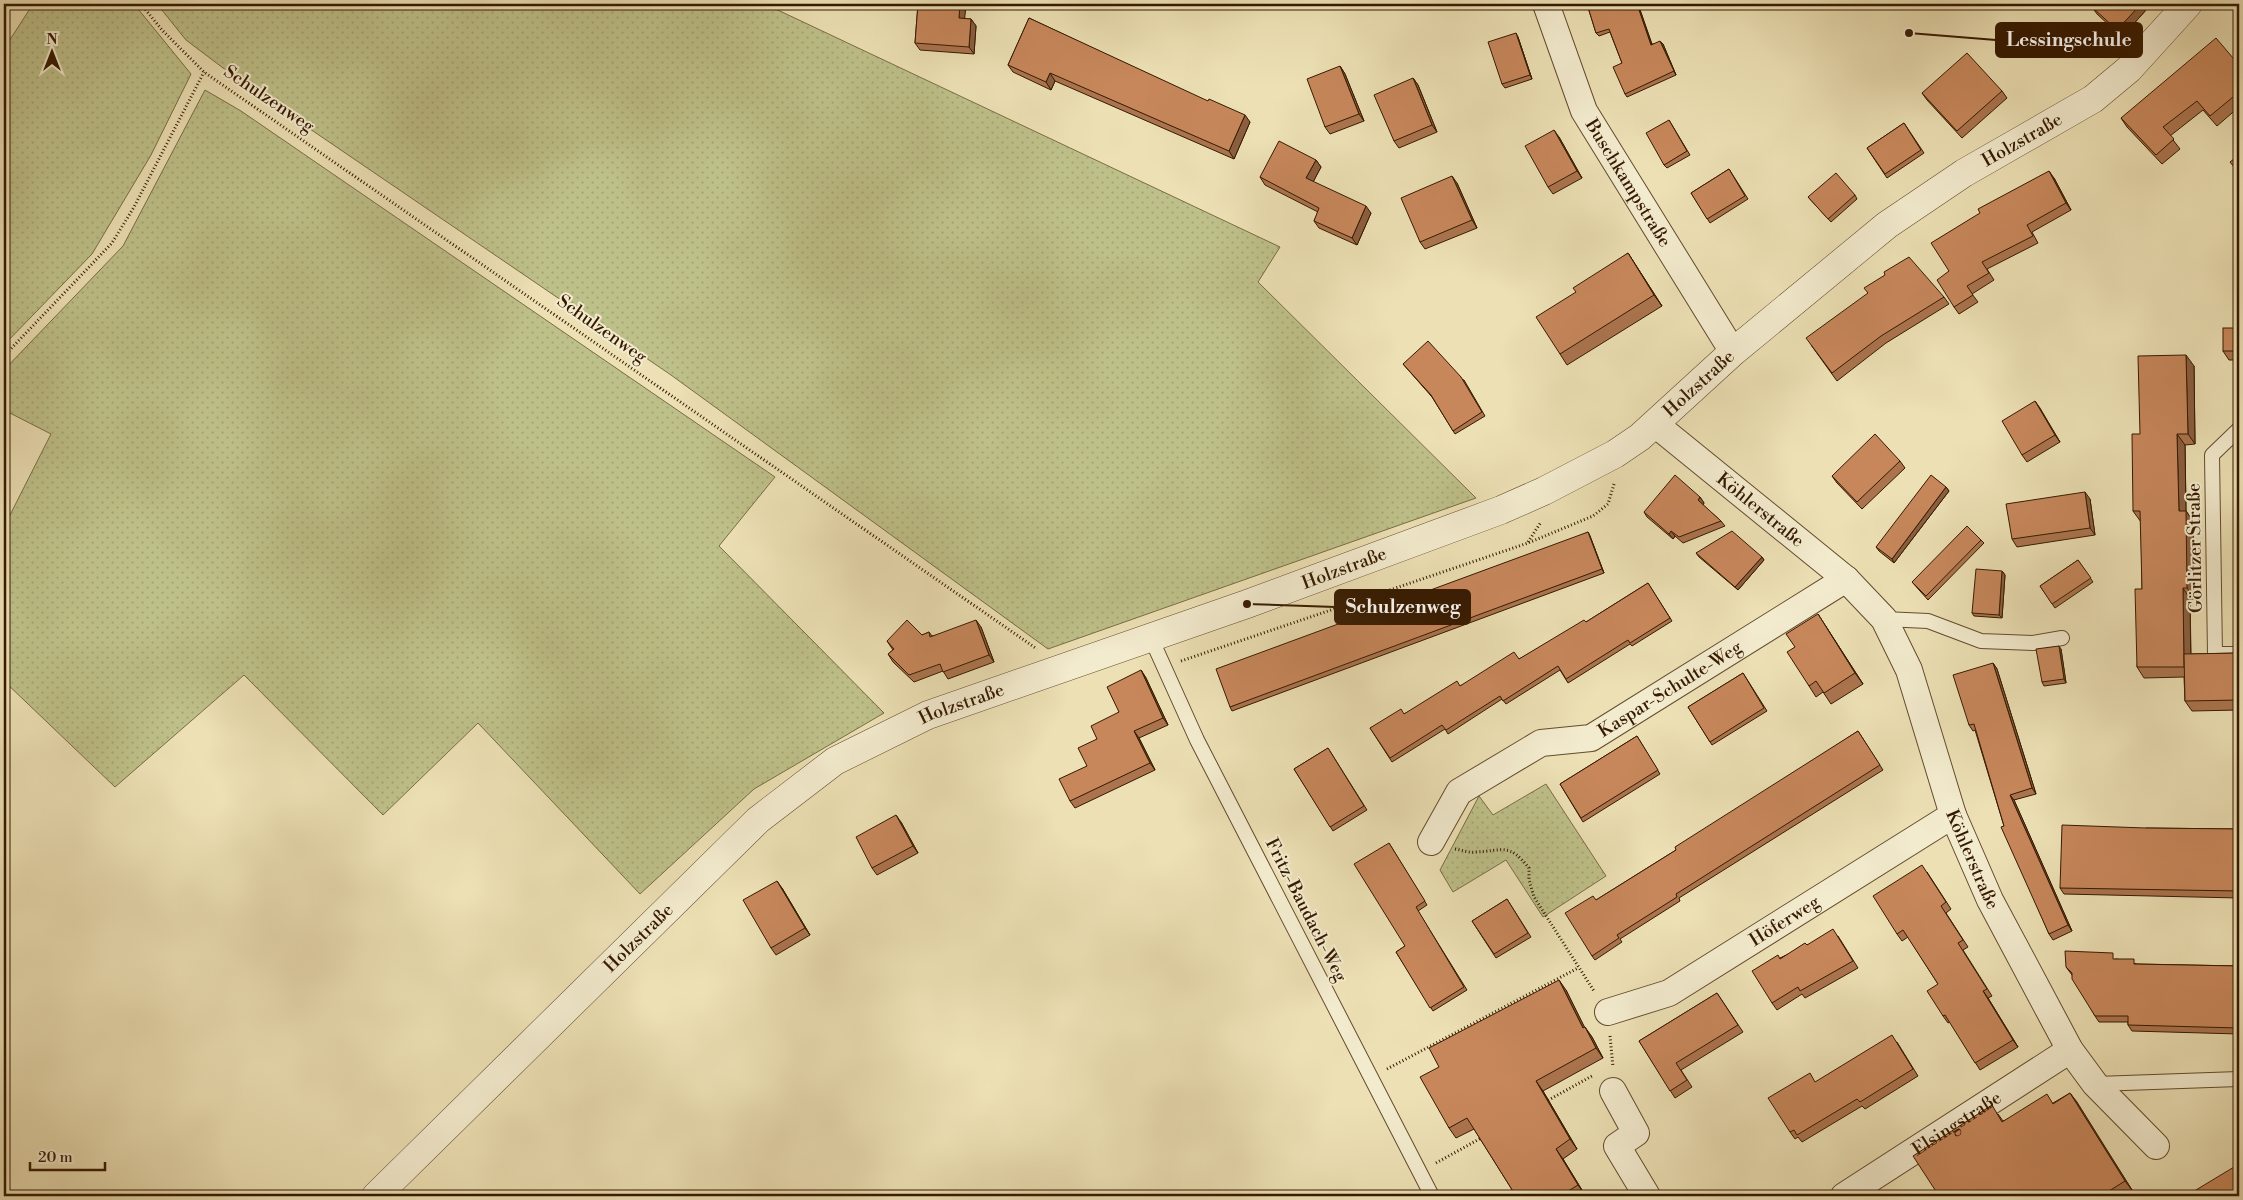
<svg xmlns="http://www.w3.org/2000/svg" width="2243" height="1200" font-family="'Libre Bodoni',serif">
	<style>
		.green { fill: url(#green-dots); stroke: #7a6c44 }
		.lines { fill: none; stroke-linecap: round; stroke-linejoin: round }
		.service-casing { stroke: #634b2d; stroke-width: 16 }
		.minor-casing { stroke: #634b2d; stroke-width: 28 }
		.tertiary-casing { stroke: #634b2d; stroke-width: 29 }
		.path { stroke: #351900; stroke-width: 3; stroke-dasharray: 1 2.5; stroke-linecap: butt }
		.service { stroke: #f3ebce; stroke-width: 14 }
		.minor { stroke: #f3ebce; stroke-width: 26 }
		.tertiary { stroke: #f3ebce; stroke-width: 28 }
		.wall { fill: #ab744e; stroke: #351900 }
		.shaded-wall { fill: #8b5e40; stroke: #351900 }
		.building { fill: #c7875b; stroke: #351900 }
		.labels { text-anchor: middle; dominant-baseline: central; stroke-width: 4; stroke-linejoin: round; paint-order: stroke }
		.street-label { font-size: 18px; fill: #351900; stroke: #f3ebce }
		.leader { fill: none; stroke: #351900; stroke-width: 2 }
		.callout-dot { fill: #351900; stroke: #f3ebce; stroke-width: 2 }
		.callout { fill: #351900; stroke: #351900; stroke-width: 2 }
		.callout-label { font-size: 19px; text-anchor: middle; font-weight: bold; fill: #fff }
	</style>
	<defs>
		<pattern id="green-dots" width="8" height="8" patternUnits="userSpaceOnUse" patternTransform="scale(1.25)"><rect width="8" height="8" fill="#bec089"/><path d="M2 2h.1M6 6h.1" fill="none" stroke="#a4a474" stroke-width="1.8" stroke-linecap="round"/></pattern>
	</defs>
	<rect width="100%" height="100%" fill="#ece0b4"/>
	<filter id="stains"><feTurbulence type="fractalNoise" baseFrequency=".004" numOctaves="4"/><feColorMatrix values="0 0 0 0 .2 0 0 0 0 .09 0 0 0 0 .02 0 0 0 .5 -.17"/></filter>
	<radialGradient id="worn" r=".72"><stop offset=".6" stop-color="#630" stop-opacity="0"/><stop offset="1" stop-color="#630" stop-opacity=".3"/></radialGradient>
	<g class="green">
		<path d="M33,4h101l57,70 -40,81 -59,99 -88,91v-296z"/>
		<path d="M157,4h608l515,243 -22,35 218,216 -428,151 -377,-274 -424,-289 -61,-46z"/>
		<path d="M205,90l36,21 534,366 -56,69 165,167 -130,76 -114,105 -162,-171 -95,92 -139,-140 -129,112 -111,-106v-161l3,1 44,-87 -47,-24v-40l119,-124z"/>
		<path d="M1546,784l60,92 -63,41 -37,-57 -53,32 -13,-22 39,-74 14,19z"/>
	</g>
	<g class="lines">
		<g class="service-casing">
			<g id="service">
				<path d="M2239,429l-27,26 3,199h24"/>
				<path d="M1884,619l44,2 53,20 52,2 29,-5"/>
				<path d="M1151,638l46,102 235,456"/>
				<path d="M2096,1084l143,-5"/>
			</g>
		</g>
		<g class="minor-casing">
			<g id="minor">
				<path id="s1" d="M1546,4l38,107 149,241"/>
				<path id="s2" d="M1655,424l191,155 38,40 25,51 44,145 37,85 80,150 25,34 61,62"/>
				<path id="s3" d="M1431,842l28,-50 82,-49 50,-5 255,-159"/>
				<path id="s4" d="M1608,1012l61,-19 284,-178"/>
				<path d="M1613,1091l23,42 -19,13 30,50"/>
				<path id="s5" d="M1844,1196l226,-146"/>
			</g>
		</g>
		<g class="tertiary-casing">
			<g id="tertiary">
				<path id="s6" d="M376,1196l382,-376 77,-59 93,-46 319,-111 254,-94 43,-19 71,-37 25,-17 93,-85 154,-127 77,-52 129,-74 36,-30 59,-65"/>
			</g>
		</g>
		<g class="path">
			<path d="M141,4l21,26 42,42 833,577"/>
			<path d="M4,356l108,-113 22,-36 70,-135"/>
			<path d="M1528,542l13,-20"/>
			<path d="M1181,661l347,-118 65,-27 15,-12 6,-20"/>
			<path d="M1455,849c7,1 14,4 20,3 29,-1 33,-10 54,16v12l5,17 60,94"/>
			<path d="M1610,1036l3,31"/>
			<path d="M1387,1069l191,-101"/>
			<path d="M1545,1102l47,-26"/>
			<path d="M1436,1163l47,-26"/>
		</g>
		<use href="#service" class="service"/>
		<use href="#minor" class="minor"/>
		<use href="#tertiary" class="tertiary"/>
	</g>
	<g class="wall">
		<path d="M918,4h48l-2,15h7l5,7 -2,28 -54,-4 -5,-7z"/>
		<path d="M1290,4h27l-23,5z"/>
		<path d="M1587,4h51l14,40h11l13,31 -49,22 -2,-3 -3,-31 -12,-31 -11,4 -3,-3z"/>
		<path d="M2143,6l3,4 -24,27 -25,-23 -5,-7z"/>
		<path d="M1029,18l221,104 -16,37 -179,-78 -4,9 -38,-18 -5,-7z"/>
		<path d="M1518,37l14,42 -27,9 -3,-4z"/>
		<path d="M2239,65v42l-22,19 -14,-16 -33,26 10,13 -18,15 -35,-37 -6,-9z"/>
		<path d="M1340,66l5,8 19,47 -34,13 -5,-7z"/>
		<path d="M1413,78l5,7 19,47 -38,16 -5,-7z"/>
		<path d="M2002,91l5,7 -45,40 -35,-38 -5,-7z"/>
		<path d="M1669,120l21,35 -23,13 -3,-3z"/>
		<path d="M1904,123l20,30 -37,25 -20,-30z"/>
		<path d="M1559,137l23,41 -29,16 -5,-7z"/>
		<path d="M1316,160l5,7 -8,15 58,31 -14,32 -38,-17 -5,-7 4,-9 -53,-27 -5,-8z"/>
		<path d="M1729,169l19,30 -38,24 -19,-30z"/>
		<path d="M2054,178l17,32 -39,22 6,11 -51,26 7,11 -22,14 6,8 -19,12 -5,-7 -5,-36z"/>
		<path d="M1457,183l20,45 -52,21 -5,-7z"/>
		<path d="M1855,195l2,4 -26,23 -23,-25z"/>
		<path d="M1628,253l34,53 -95,59 -7,-11 16,-62z"/>
		<path d="M1944,297l5,7 -63,39 -49,38 -26,-36z"/>
		<path d="M2239,328v32h-10l-6,-9z"/>
		<path d="M1403,364l61,16 21,36 -30,18 -23,-37z"/>
		<path d="M2194,366l1,78 -10,1 1,66 7,10 1,78h-4l1,55 48,-1v57l-47,1 -7,-10 -1,-24 -40,1 -7,-11 5,-78 -1,-67 -8,-11z"/>
		<path d="M2035,401l25,41 -33,20 -5,-7z"/>
		<path d="M1900,461l5,7 -43,41 -25,-26 -5,-7z"/>
		<path d="M1946,487l3,4 -55,72 -15,-12 -3,-4z"/>
		<path d="M1700,497l4,6 -1,2 18,16 4,5 -42,17 -8,-7 -2,3 -26,-22 -3,-5z"/>
		<path d="M2090,499l5,36 -78,12 -5,-8z"/>
		<path d="M1588,532l2,4 14,37 -372,138 -2,-4z"/>
		<path d="M1981,540l3,3 -56,57 -16,-18z"/>
		<path d="M1696,553l66,4 2,3 -26,30 -39,-33z"/>
		<path d="M2078,560l15,22 -38,26 -15,-22z"/>
		<path d="M2002,571l3,4 -3,43 -28,-2 -2,-3z"/>
		<path d="M1648,583l24,38 -40,25 -2,-2 -62,39 -8,-13 -54,34 -4,-5 -54,35 -3,-5 -53,33 -22,-34 34,-14 56,-28 59,-27 67,-37z"/>
		<path d="M1825,625l38,59 -32,20 -8,-12 -7,5 -7,-11 -14,-39z"/>
		<path d="M981,627l13,35 -46,17 -5,-8 -29,11 -21,-20 -5,-8 5,-4 -6,-9 35,-6 7,-3 3,4z"/>
		<path d="M2061,649l5,34 -22,3 -2,-4z"/>
		<path d="M1993,663l4,6 39,125 -22,6 58,131 -19,9 -4,-6 -45,-108 -29,-96 -2,1 -4,-6z"/>
		<path d="M1141,670l5,8 22,47 -29,13 16,32 -80,38 -5,-7 17,-35 10,-27 22,-27z"/>
		<path d="M1743,673l24,38 -55,34 -24,-38z"/>
		<path d="M1858,731l25,39 -204,128 1,3 -60,38 2,3 -27,18 -3,-4 4,-56 80,-50z"/>
		<path d="M1637,736l23,38 -77,48 -23,-38z"/>
		<path d="M1328,748l39,62 -34,21 -39,-62z"/>
		<path d="M901,822l17,31 -41,22 -5,-7z"/>
		<path d="M2146,828l93,1v69l-175,-4 -4,-6z"/>
		<path d="M1389,843l38,62 -9,6 49,79 -34,21 -37,-59 9,-6z"/>
		<path d="M1927,872l24,37 -5,4 22,34 -5,3 29,46 -4,2 30,49 -38,23 -30,-48 -2,1 -5,-7 -5,-32 -30,-47 -6,4 -5,-7z"/>
		<path d="M782,888l28,47 -34,20 -5,-7z"/>
		<path d="M1507,899l24,38 -35,21 -24,-37z"/>
		<path d="M1838,936l20,32 -53,30 -3,-4 -25,16 -5,-7 8,-45 27,-13z"/>
		<path d="M2117,959l20,5 102,2v68l-107,-3 -4,-6v-3h-29l-4,-6 -23,-41 -6,-8z"/>
		<path d="M1566,990l18,37 8,10 11,21 -60,33 34,58 -14,10 22,36 -1,1h-68l-42,-67 -18,9 -7,-10 -10,-61z"/>
		<path d="M1717,993l26,39 -62,38 11,17 -17,11 -36,-57z"/>
		<path d="M1897,1042l21,34 -53,33 -3,-3 -60,36 -4,-5 -3,2 -5,-7 26,-50z"/>
		<path d="M2070,1093l62,97 -10,6h-183l59,-82 5,7 50,-18z"/>
	</g>
	<g class="shaded-wall">
		<path d="M960,4h6l-2,22 -5,-8z"/>
		<path d="M1637,4h1l15,44 -2,-3z"/>
		<path d="M2140,4h5l-2,2 3,4 -24,27 -5,-7z"/>
		<path d="M971,19l5,7 -2,28 -5,-7z"/>
		<path d="M1516,33l2,4 14,42 -2,-4z"/>
		<path d="M1660,41l3,3 13,31 -2,-4z"/>
		<path d="M1340,66l5,8 19,47 -5,-7z"/>
		<path d="M1050,73l5,8 -4,9 -5,-8z"/>
		<path d="M1413,78l5,7 19,47 -5,-7z"/>
		<path d="M1245,115l5,7 -16,37 -5,-8z"/>
		<path d="M1554,130l5,7 23,41 -5,-7z"/>
		<path d="M1316,160l5,7 -10,19 -5,-8z"/>
		<path d="M2049,171l5,7 17,32 -5,-7z"/>
		<path d="M1452,176l5,7 20,45 -5,-8z"/>
		<path d="M1366,206l5,7 -14,32 -5,-7z"/>
		<path d="M1628,253l7,11 27,42 -8,-11z"/>
		<path d="M2186,355l8,11 1,78 -7,-10z"/>
		<path d="M2035,401l5,7 20,34 -5,-7z"/>
		<path d="M2177,434l8,11 1,66 7,10 1,78 -7,-11 -8,-77z"/>
		<path d="M1946,487l3,4 -55,72 -2,-4z"/>
		<path d="M2085,492l5,7 5,36 -5,-7z"/>
		<path d="M1700,497l4,6 -2,3 -4,-6z"/>
		<path d="M1671,531l4,5 -2,3 -4,-5z"/>
		<path d="M1588,532l2,4 14,37 -2,-4z"/>
		<path d="M1762,557l2,3 -26,30 -3,-3z"/>
		<path d="M2002,571l3,4 -3,43 -3,-3z"/>
		<path d="M2183,588l7,11 1,78 -7,-10z"/>
		<path d="M1818,614l7,11 38,59 -8,-11z"/>
		<path d="M976,620l5,7 13,35 -5,-7z"/>
		<path d="M2059,646l2,3 5,34 -2,-4z"/>
		<path d="M1993,663l4,6 39,125 -4,-6z"/>
		<path d="M1141,670l5,8 22,47 -5,-7z"/>
		<path d="M1134,731l5,7 16,32 -5,-7z"/>
		<path d="M2010,795l4,5 58,131 -4,-6z"/>
		<path d="M896,815l5,7 17,31 -5,-7z"/>
		<path d="M777,881l5,7 28,47 -5,-7z"/>
		<path d="M1559,980l7,10 24,48 -7,-10z"/>
		<path d="M1983,991l5,7 30,49 -5,-7z"/>
		<path d="M1585,1027l7,10 11,21 -7,-10z"/>
		<path d="M1536,1081l7,10 34,58 -7,-10z"/>
		<path d="M2070,1093l7,9 55,88 -7,-9z"/>
		<path d="M1556,1149l7,10 22,36 -7,-10z"/>
	</g>
	<g class="building">
		<path d="M918,4h42l-1,14 12,1 -2,28 -54,-4z"/>
		<path d="M1587,4h50l14,41 9,-4 14,30 -49,23 -12,-27 9,-4 -13,-34 -13,4z"/>
		<path d="M2094,4h47l-24,26 -25,-23z"/>
		<path d="M1029,18l179,83 1,-2 36,16 -16,36 -179,-78 -4,9 -38,-17z"/>
		<path d="M1516,33l14,42 -28,9 -14,-42z"/>
		<path d="M2216,38l23,27v27l-29,24 -13,-15 -34,26 11,12 -18,16 -35,-37z"/>
		<path d="M1967,53l35,38 -45,40 -35,-38z"/>
		<path d="M1340,66l19,48 -34,13 -18,-48z"/>
		<path d="M1413,78l19,47 -38,16 -20,-46z"/>
		<path d="M1669,120l18,31 -23,14 -18,-32z"/>
		<path d="M1904,123l17,27 -36,24 -18,-26z"/>
		<path d="M1554,130l23,41 -29,16 -23,-41z"/>
		<path d="M1279,141l37,19 -10,18 60,28 -14,32 -38,-17 5,-13 -59,-31z"/>
		<path d="M2239,155v18l-9,-11z"/>
		<path d="M1729,169l16,27 -38,23 -16,-26z"/>
		<path d="M2049,171l17,32 -39,22 6,11 -51,26 7,11 -22,13 6,9 -19,12 -17,-27 12,-9 -18,-28 49,-30 -2,-4z"/>
		<path d="M1836,173l19,22 -27,24 -20,-22z"/>
		<path d="M1452,176l20,44 -52,22 -19,-44z"/>
		<path d="M1628,253l26,42 -94,59 -24,-37 40,-25 -3,-4z"/>
		<path d="M1909,257l35,40 -63,39 -49,37 -26,-35 62,-45 -4,-5 21,-13 -1,-3z"/>
		<rect x="2223" y="328" width="16" height="23"/>
		<path d="M1428,341l33,36 21,35 -29,19 -22,-36 -28,-31z"/>
		<path d="M2186,355l2,79h-11l2,77h7l1,77h-4l1,79h-47l-2,-78h7l-2,-78h-7l-1,-77h8l-2,-78z"/>
		<path d="M2035,401l20,34 -33,20 -20,-34z"/>
		<path d="M1875,434l25,27 -43,41 -25,-26z"/>
		<path d="M1675,475l25,22 -2,3 23,21 -42,16 -8,-6 -2,3 -25,-22z"/>
		<path d="M1931,475l15,12 -54,72 -16,-12z"/>
		<path d="M2085,492l5,36 -78,11 -6,-35z"/>
		<path d="M1967,526l14,14 -55,56 -14,-14z"/>
		<path d="M1732,531l30,26 -27,30 -39,-34z"/>
		<path d="M1588,532l14,37 -372,138 -14,-38z"/>
		<path d="M2078,560l13,18 -39,26 -12,-18z"/>
		<path d="M1976,569l26,2 -3,44 -27,-2z"/>
		<path d="M1648,583l22,35 -40,25 -2,-3 -62,39 -8,-13 -55,35 -3,-5 -54,34 -4,-5 -52,33 -20,-30 31,-19 3,5 53,-33 3,5 54,-34 5,7 65,-39 2,2z"/>
		<path d="M1818,614l37,59 -31,20 -8,-12 -7,5 -22,-34 8,-5 -9,-13z"/>
		<path d="M907,620l15,15 7,-3 1,5 46,-17 13,35 -46,17 -3,-8 -31,11 -21,-21 6,-5 -7,-8z"/>
		<path d="M2059,646l5,33 -22,3 -6,-33z"/>
		<path d="M2239,653v47l-54,1 -1,-47z"/>
		<path d="M1993,663l39,125 -22,7 58,130 -19,9 -48,-107 3,-1 -30,-102 -5,1 -16,-50z"/>
		<path d="M1141,670l22,48 -29,13 16,32 -80,38 -11,-22 28,-13 -9,-18 19,-9 -6,-13 28,-14 -12,-25z"/>
		<path d="M1743,673l21,35 -54,34 -22,-35z"/>
		<path d="M1858,731l22,34 -204,129 1,3 -60,38 2,3 -27,18 -27,-43 28,-17 3,4 80,-50 -1,-3z"/>
		<path d="M1637,736l21,34 -77,48 -21,-34z"/>
		<path d="M1328,748l36,58 -34,21 -36,-58z"/>
		<path d="M896,815l17,31 -41,22 -16,-31z"/>
		<path d="M2062,825l84,3 93,1v62l-179,-3z"/>
		<path d="M1389,843l36,58 -9,6 48,80 -34,21 -34,-56 9,-6 -51,-82z"/>
		<path d="M1922,865l24,37 -5,4 22,34 -5,3 29,46 -4,2 30,49 -38,23 -30,-48 -2,1 -16,-25 11,-7 -35,-54 -6,4 -24,-38z"/>
		<path d="M777,881l28,47 -34,20 -28,-48z"/>
		<path d="M1507,899l21,34 -34,21 -22,-33z"/>
		<path d="M1833,929l20,32 -53,30 -2,-4 -26,16 -20,-32 26,-16 2,4 25,-16 2,2z"/>
		<path d="M2065,951l48,2v6h21v5l105,2v62l-111,-3v-9h-33l-23,-37v-6l-6,-6z"/>
		<path d="M1559,980l24,48 2,-1 11,21 -60,33 34,58 -14,10 22,36 -13,8 3,3h-52l-49,-78 -18,10 -29,-51 19,-10 -10,-19z"/>
		<path d="M1717,993l21,32 -62,38 11,17 -17,11 -31,-50z"/>
		<path d="M1892,1035l21,34 -53,33 -3,-3 -60,36 -3,-5 -4,2 -22,-34 42,-25 5,9z"/>
		<path d="M2070,1093l55,88 -24,15h-162l-26,-40 79,-51 10,17 45,-28 6,10z"/>
		<path d="M2239,1148v8l-3,-6z"/>
		<path d="M2239,1164v32h-53z"/>
	</g>
	<g class="labels">
		<g class="street-label">
			<text transform="translate(269 99) rotate(34)">Schulzenweg</text>
			<text stroke="none"><textPath href="#s6" startOffset="1988">Holzstraße</textPath></text>
			<text stroke="none"><textPath href="#s1" startOffset="198">Buschkampstraße</textPath></text>
			<text transform="translate(602 329) rotate(35)">Schulzenweg</text>
			<text stroke="none"><textPath href="#s6" startOffset="1582">Holzstraße</textPath></text>
			<text stroke="none"><textPath href="#s2" startOffset="136">Köhlerstraße</textPath></text>
			<text transform="translate(2195 548) rotate(-91)">Görlitzer Straße</text>
			<text stroke="none"><textPath href="#s6" startOffset="1178">Holzstraße</textPath></text>
			<text stroke="none"><textPath href="#s3" startOffset="296">Kaspar-Schulte-Weg</textPath></text>
			<text stroke="none"><textPath href="#s6" startOffset="772">Holzstraße</textPath></text>
			<text stroke="none"><textPath href="#s2" startOffset="558">Köhlerstraße</textPath></text>
			<text transform="translate(1306 910) rotate(63)">Fritz-Baudach-Weg</text>
			<text stroke="none"><textPath href="#s4" startOffset="200">Höferweg</textPath></text>
			<text stroke="none"><textPath href="#s6" startOffset="368">Holzstraße</textPath></text>
			<text stroke="none"><textPath href="#s5" startOffset="134">Elsingstraße</textPath></text>
		</g>
	</g>
	<path class="leader" d="M1909 33L1996 40M1247 604L1335 607"/>
	<g class="callout-dot">
		<circle cx="1909" cy="33" r="5"/>
		<circle cx="1247" cy="604" r="5"/>
	</g>
	<g class="callout">
		<rect x="1996" y="23" width="146" height="34" rx="5"/>
		<rect x="1335" y="590" width="135" height="34" rx="5"/>
	</g>
	<g class="callout-label">
		<text x="2069" y="46">Lessingschule</text>
		<text x="1403" y="613">Schulzenweg</text>
	</g>
	<rect width="2243" height="1200" fill="none" stroke="#ece0b4" stroke-width="20"/>
	<rect x="5" y="5" width="2233" height="1190" fill="none" stroke="#351900" stroke-width="2.5"/>
	<rect x="10" y="10" width="2223" height="1180" fill="none" stroke="#351900"/>
	<g transform="translate(52 52)" stroke="#f3ebce" stroke-width="4" paint-order="stroke">
	<path d="M0-4L9 19L0 12L-9 19Z" fill="#351900"/>
	<text y="-8" font-size="14" font-weight="bold" text-anchor="middle" fill="#351900">N</text>
	</g>
	<path d="M30 1162v8h75v-8" fill="none" stroke="#351900" stroke-width="2.5"/>
	<text x="38" y="1162" font-size="15" fill="#351900" stroke="#f3ebce" stroke-width="4" paint-order="stroke">20 m</text>
	<rect width="100%" height="100%" filter="url(#stains)"/>
	<rect width="100%" height="100%" fill="url(#worn)"/>
</svg>
